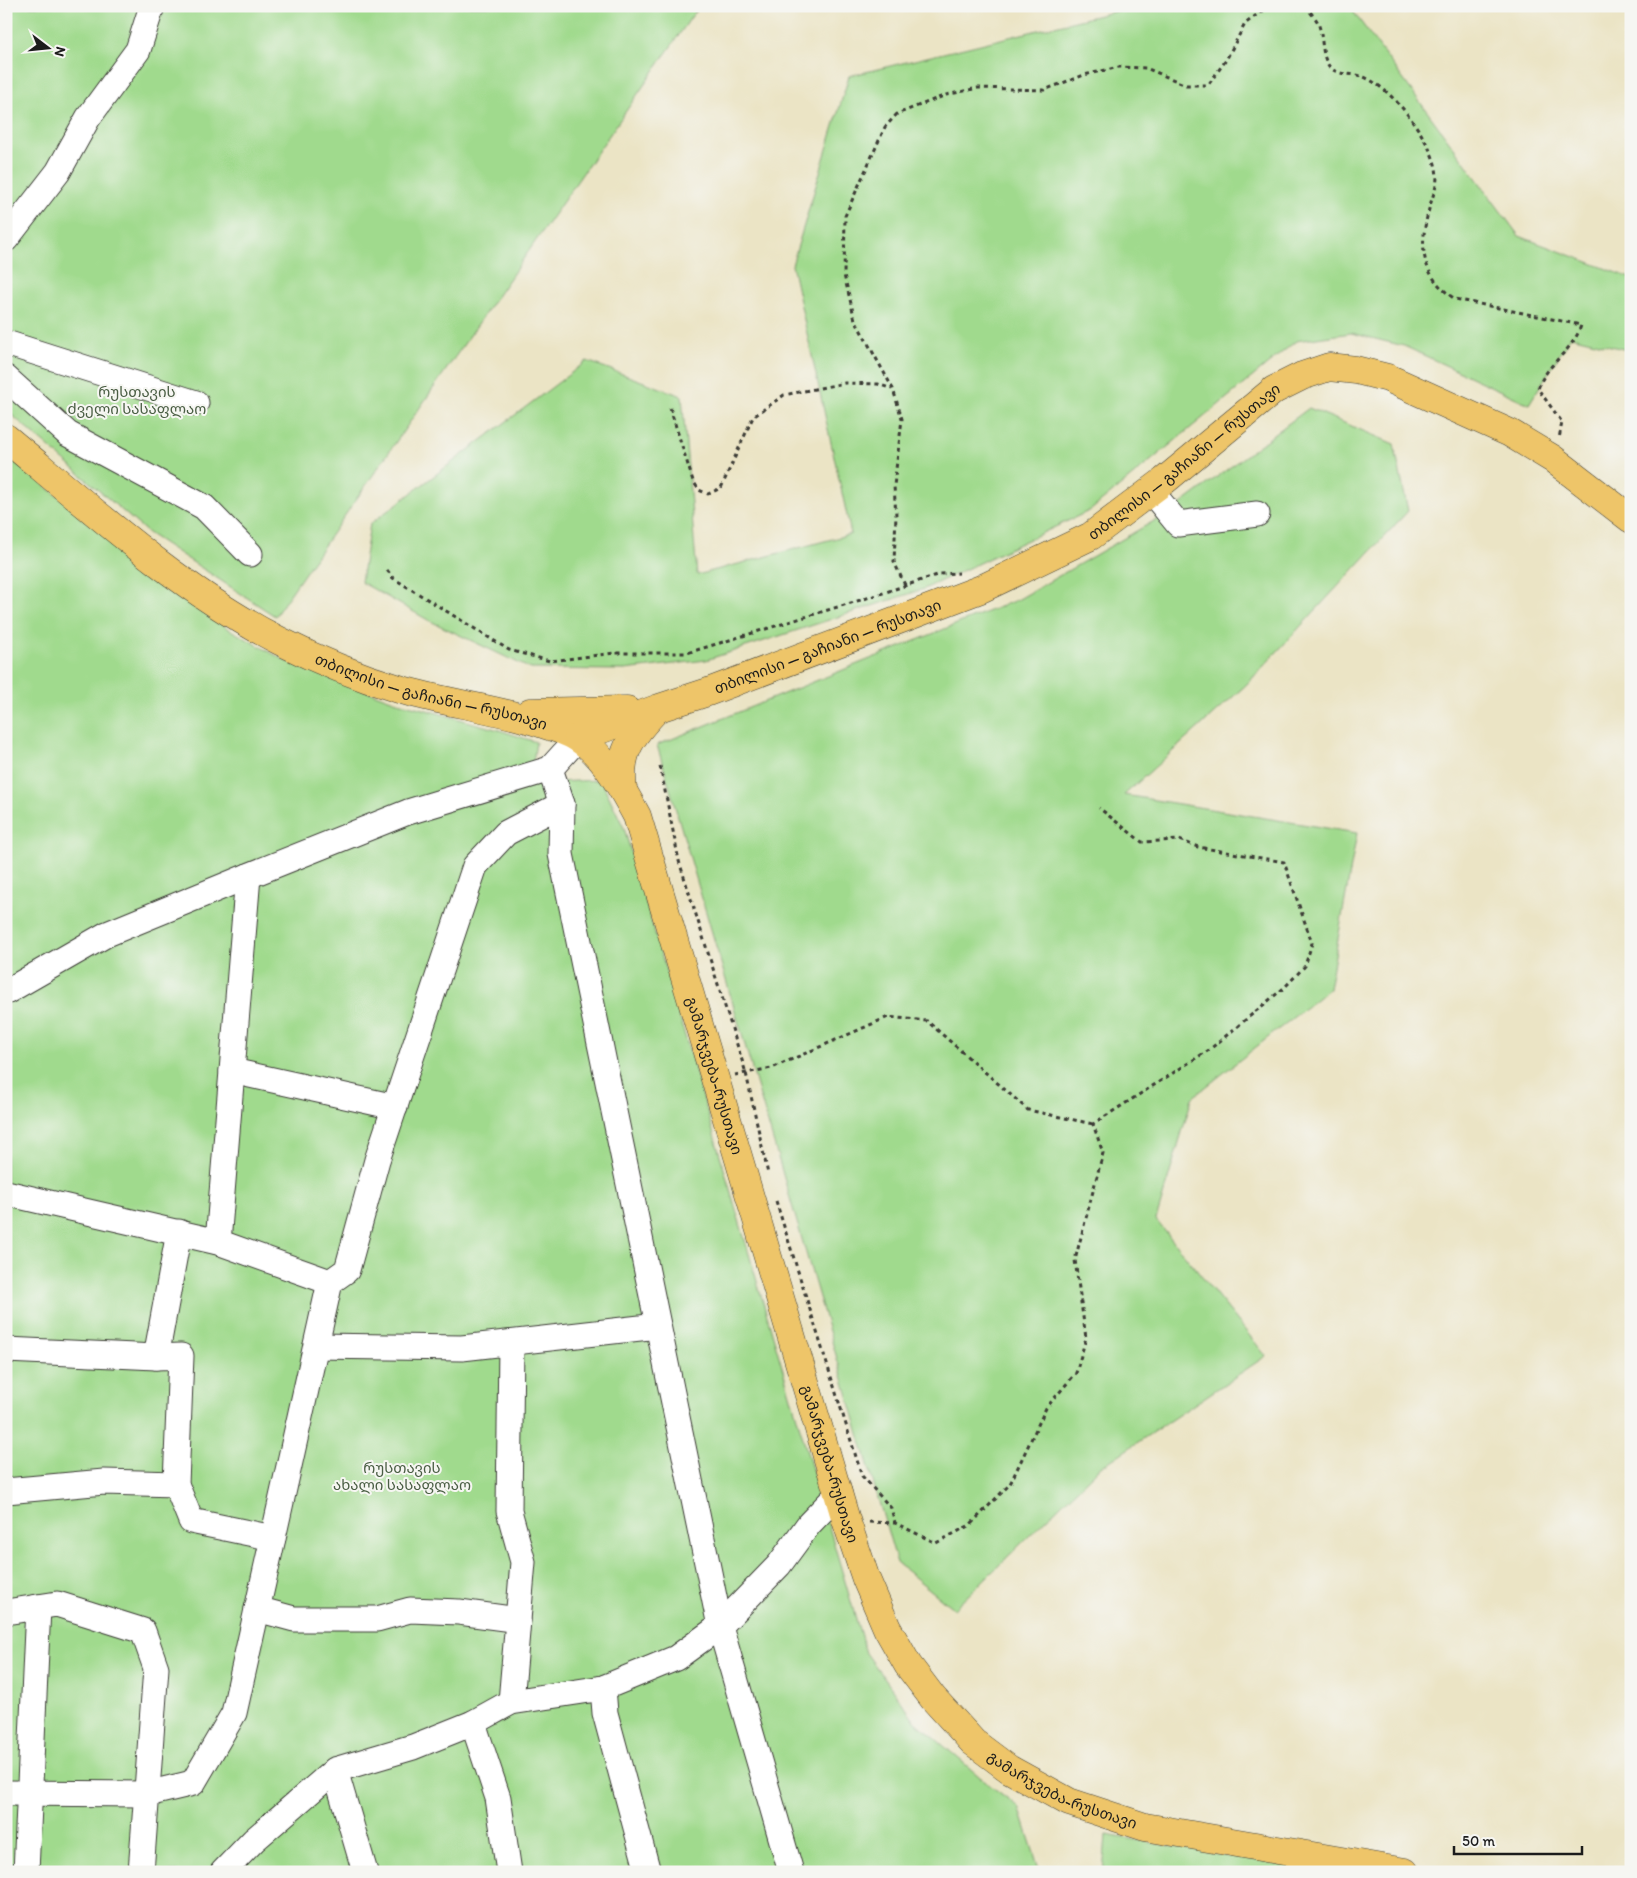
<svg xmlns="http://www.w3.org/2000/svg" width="1637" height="1878" font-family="Itim,'Noto Sans Georgian',sans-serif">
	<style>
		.green { fill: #a0da8d; stroke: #5e7b54 }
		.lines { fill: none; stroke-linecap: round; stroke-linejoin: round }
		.minor-casing { stroke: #3b3a35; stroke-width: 27 }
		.major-casing { stroke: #3b3a35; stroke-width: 29 }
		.path { stroke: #3b3a35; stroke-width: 3; stroke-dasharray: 4 4; stroke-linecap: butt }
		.minor { stroke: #fff; stroke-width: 25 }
		.major { stroke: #eec569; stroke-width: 28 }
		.labels { text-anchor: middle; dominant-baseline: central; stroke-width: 4; stroke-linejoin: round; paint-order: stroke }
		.park-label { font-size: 15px; fill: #4a5e44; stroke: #f6f6f2 }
		.street-label { font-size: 15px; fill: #1c1c1c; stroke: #f6f6f2 }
	</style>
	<rect width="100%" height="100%" fill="#f6f6f2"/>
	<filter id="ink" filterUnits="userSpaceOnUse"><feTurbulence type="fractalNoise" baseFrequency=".02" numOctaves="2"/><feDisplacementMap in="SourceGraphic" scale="10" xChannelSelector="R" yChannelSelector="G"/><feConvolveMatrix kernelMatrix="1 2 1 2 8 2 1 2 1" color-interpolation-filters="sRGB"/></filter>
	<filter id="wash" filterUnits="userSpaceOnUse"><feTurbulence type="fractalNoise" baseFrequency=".0096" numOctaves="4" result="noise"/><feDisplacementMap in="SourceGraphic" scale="20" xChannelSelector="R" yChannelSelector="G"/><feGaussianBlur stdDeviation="1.12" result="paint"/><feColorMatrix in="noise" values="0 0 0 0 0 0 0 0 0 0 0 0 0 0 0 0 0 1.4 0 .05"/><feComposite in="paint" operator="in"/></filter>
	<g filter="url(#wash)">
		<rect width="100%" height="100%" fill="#ebe4c5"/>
		<g class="green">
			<path d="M6,6h693l-424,610 -127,-83 -142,-123z"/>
			<path d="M1137,6h212l170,230 112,42v73l-60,-15 -42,68 -125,-58 -53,-13 -55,8 -205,169 -167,79 -218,71 -81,10 -94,-1 -103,-49 -67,-38 9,-58 217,-163 95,35 15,179 154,-41 -59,-269 57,-189z"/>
			<path d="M1309,408l85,36 14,67 -162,174 -122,110 233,38 -28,156 -137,109 -36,122 110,136 -168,113 -144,140 -57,-46 -240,-818 362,-146 154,-89z"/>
			<path d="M6,455l221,173 57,32 110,41 105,29 37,12 -6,41 71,-3 23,48 242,825 50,69 71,61 32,24 21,65h-1034z"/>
			<path d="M1106,1835l218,37h-221z"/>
		</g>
	</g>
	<g filter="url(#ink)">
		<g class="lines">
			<g class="minor-casing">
				<g id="minor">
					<path d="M6,239l52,-67 30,-54 50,-68 14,-44"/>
					<path d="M6,343l190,60"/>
					<path d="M6,378l62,56 136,73 46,47"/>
					<path d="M1151,491l27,33 79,-10"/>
					<path d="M550,769l12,35 -1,50 159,772 71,246"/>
					<path d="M6,992l101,-58 141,-58 160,-64 142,-43 28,-31"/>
					<path d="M232,1071l163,36"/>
					<path d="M6,1193l212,49 112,40"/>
					<path d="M179,1232l-23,125 25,-1 -5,128 15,37 82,17"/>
					<path d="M218,1242l30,-366"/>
					<path d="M316,1346l146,2 196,-22"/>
					<path d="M6,1350l150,7"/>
					<path d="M6,1491l98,-9 72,2"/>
					<path d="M257,1609l37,10h83l33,-9 49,2 59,8"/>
					<path d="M6,1612l51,-8 86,27 13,37 -15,204"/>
					<path d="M603,1688l2,25 43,159"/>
					<path d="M511,1702l12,-140 -14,-51 2,-168"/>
					<path d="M473,1723l25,75 11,74"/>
					<path d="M335,1770l30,102"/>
					<path d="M6,1793l141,1 46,-11 41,-70 96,-431 17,-12 30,-110 98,-294 31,-33 56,-29"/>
					<path d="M26,1872l12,-265"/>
					<path d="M223,1872l31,-32 81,-70 78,-23 60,-24 38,-21 92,-14 73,-30 44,-32 59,-61 30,-41 30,-31"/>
				</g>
			</g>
			<g class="major-casing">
				<g id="major">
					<path id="s1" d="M6,438c84,70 177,154 274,203 37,19 79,36 119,48 49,15 99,19 147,36 10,3 23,7 32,13 27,18 44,50 59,78l209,704 20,59 21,49 21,37 25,33 40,44 36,27 60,33 76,25 260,45"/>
					<path d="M530,712l97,-2"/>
					<path id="s2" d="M578,738l81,-30 49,-16 273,-103 110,-53 73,-55 110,-91 28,-14 27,-9 27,3 32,8 122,55 43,26 78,60"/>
					<path d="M623,790c-5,-37 8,-54 33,-80"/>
				</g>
			</g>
			<g class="path">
				<path d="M1305,6c4,5 9,10 12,15 7,13 3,33 12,45 8,10 22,7 32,10 30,10 66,59 74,88 5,20 -1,26 -6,45 -10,37 -9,66 26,90l126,26c-7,26 -35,38 -43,64l24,33 -3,17"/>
				<path d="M670,408l23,73 6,9 9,4 13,-6 32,-71 31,-22 61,-12 33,1 14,5"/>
				<path d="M387,570l6,8 116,72 41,11 65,-8h72l190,-58 63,-21 19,-1"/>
				<path d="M905,585l-11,-23 2,-47 -2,-29 8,-67 -9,-30 -38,-69 -11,-45 1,-59 40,-89 12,-13 49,-19 32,-7 66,2 40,-15 35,-8 27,1 40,17h22l18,-25 19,-36 14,-11 16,-7"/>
				<path d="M660,766l19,95 67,212 22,101"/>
				<path d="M735,1075l37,-7 116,-51 39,4 101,89 65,14"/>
				<path d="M776,1201l86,275 29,32 4,15"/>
				<path d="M869,1522l26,1 41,20 34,-18 40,-41 36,-76 30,-35 10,-35 -11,-78 28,-107 -10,-29 116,-74 76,-63 20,-21 7,-23 -28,-81 -86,-15 -19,-7 -37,2 -43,-34"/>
			</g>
			<use href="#minor" class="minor"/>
			<use href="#major" class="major"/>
		</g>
	</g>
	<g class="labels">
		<g class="park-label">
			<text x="137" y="392">რუსთავის<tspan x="137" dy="17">ძველი სასაფლაო</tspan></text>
			<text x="402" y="1468">რუსთავის<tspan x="402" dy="17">ახალი სასაფლაო</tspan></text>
		</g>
		<g class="street-label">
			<text stroke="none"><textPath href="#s2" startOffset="671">თბილისი — გაჩიანი — რუსთავი</textPath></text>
			<text stroke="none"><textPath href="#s2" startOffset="266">თბილისი — გაჩიანი — რუსთავი</textPath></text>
			<text stroke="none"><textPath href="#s1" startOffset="502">თბილისი — გაჩიანი — რუსთავი</textPath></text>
			<text stroke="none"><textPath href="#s1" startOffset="1026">გამარჯვება-რუსთავი</textPath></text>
			<text stroke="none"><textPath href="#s1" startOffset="1431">გამარჯვება-რუსთავი</textPath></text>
			<text stroke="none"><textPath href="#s1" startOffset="1851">გამარჯვება-რუსთავი</textPath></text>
		</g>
	</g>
	<rect width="1637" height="1878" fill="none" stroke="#f6f6f2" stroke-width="25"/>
	<g transform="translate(48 48) rotate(106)" stroke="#f6f6f2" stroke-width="4" paint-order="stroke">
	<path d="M0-4L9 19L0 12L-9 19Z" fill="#1c1c1c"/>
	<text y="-8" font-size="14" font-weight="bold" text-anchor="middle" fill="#1c1c1c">N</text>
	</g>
	<path d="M1454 1846v8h128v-8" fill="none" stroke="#1c1c1c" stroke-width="2.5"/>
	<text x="1462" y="1846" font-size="15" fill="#1c1c1c" stroke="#f6f6f2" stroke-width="4" paint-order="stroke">50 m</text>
</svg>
